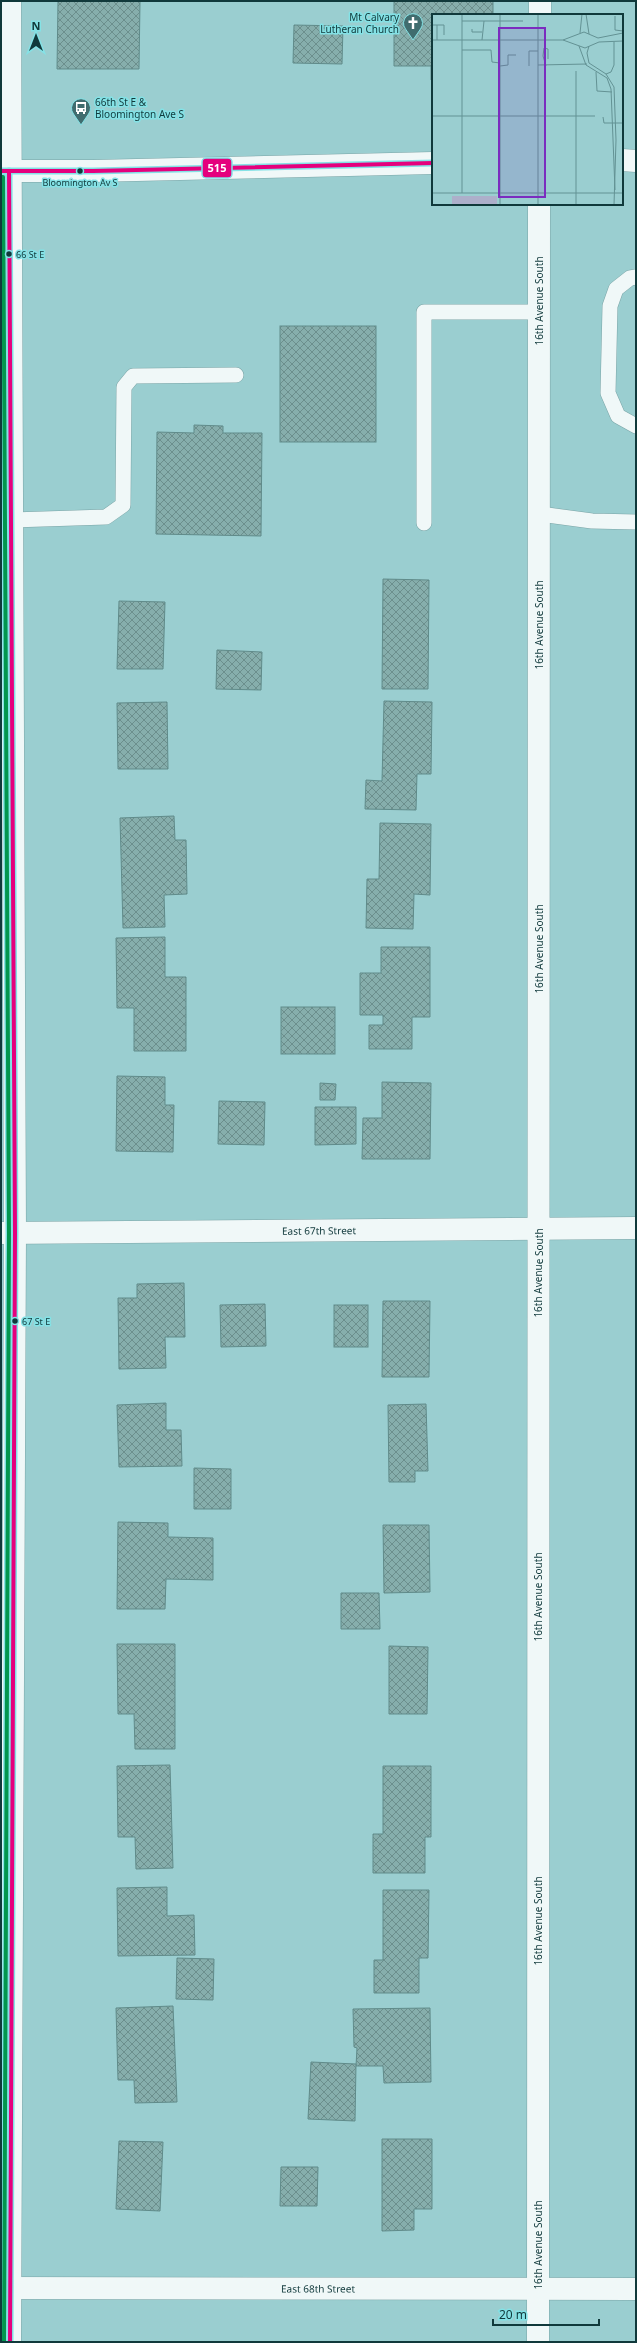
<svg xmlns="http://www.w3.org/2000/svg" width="637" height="2343" font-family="'Noto Sans',sans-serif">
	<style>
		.building { fill: url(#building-cross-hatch); stroke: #608b8a }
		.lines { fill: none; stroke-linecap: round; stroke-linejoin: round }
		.service-casing { stroke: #7aa4a6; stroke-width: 16 }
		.minor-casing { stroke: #7aa4a6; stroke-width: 23 }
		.tertiary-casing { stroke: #7aa4a6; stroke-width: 23 }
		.secondary-casing { stroke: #7aa4a6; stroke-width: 23 }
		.service { stroke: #f0f8f8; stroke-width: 15 }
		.minor { stroke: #f0f8f8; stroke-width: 22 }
		.tertiary { stroke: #f0f8f8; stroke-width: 22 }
		.secondary { stroke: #f0f8f8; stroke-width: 22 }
		.bus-1-casing { stroke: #84e2e6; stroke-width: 7 }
		.bus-2-casing { stroke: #84e2e6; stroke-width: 7 }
		.bus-1 { stroke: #e5007d; stroke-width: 4 }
		.bus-2 { stroke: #02964e; stroke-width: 4 }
		.bus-dot { fill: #10393b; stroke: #84e2e6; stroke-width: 1.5 }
		.labels { text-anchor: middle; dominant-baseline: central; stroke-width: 3; stroke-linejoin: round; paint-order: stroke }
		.bus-label { font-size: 9px; fill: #10393b; stroke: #84e2e6; text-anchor: start }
		.poi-label { font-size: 10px; fill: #10393b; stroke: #84e2e6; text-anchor: end }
		.street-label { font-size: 10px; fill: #10393b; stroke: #84e2e6 }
		.inset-road { fill: none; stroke: #639294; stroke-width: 1 }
		.view { fill: #7b2cbf; fill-opacity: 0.15; stroke: #7b2cbf; stroke-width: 2 }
		.inset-edge { fill: none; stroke: #10393b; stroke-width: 2 }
		.line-badge { stroke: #84e2e6; stroke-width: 1.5 }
		.badge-label { font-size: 11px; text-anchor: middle; font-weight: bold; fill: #fff }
	</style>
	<defs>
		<pattern id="building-cross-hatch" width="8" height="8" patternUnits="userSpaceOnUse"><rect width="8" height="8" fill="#86aeac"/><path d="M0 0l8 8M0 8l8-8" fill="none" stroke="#6c8f8d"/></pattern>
	</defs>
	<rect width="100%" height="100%" fill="#9aced0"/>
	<g class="building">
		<path d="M58,1h82l-1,68h-82z"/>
		<path d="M394,1h99v14h-60v65h-2v-14h-37z"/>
		<path d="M294,25l49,1 -1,38 -49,-1z"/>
		<rect x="280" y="326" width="96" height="116"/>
		<path d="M194,425l29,1v7h39l-1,103 -105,-2 1,-102 37,1z"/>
		<path d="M383,579l46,1 -1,109h-46z"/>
		<path d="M119,601l46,1 -2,67h-46z"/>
		<path d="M217,650l45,2 -1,38 -45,-1z"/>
		<path d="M384,701l48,1 -1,72h-14l-1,36 -51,-1 1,-29 16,1z"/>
		<path d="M167,702l1,67h-50l-1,-66z"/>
		<path d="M174,816l1,24h11l1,54 -23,1 1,32 -42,1 -3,-110z"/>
		<path d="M380,823l51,1 -1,71 -16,-1 -1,35 -47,-1 1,-49h12z"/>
		<path d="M165,937v40h21v74h-52v-43h-17l-1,-70z"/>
		<path d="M381,947h49v70h-18v32h-43v-24h14v-10h-23v-42h21z"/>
		<rect x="281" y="1007" width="54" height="47"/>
		<path d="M117,1076l48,1v28h9l-1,47 -57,-1z"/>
		<path d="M382,1082l49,1 -1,76h-68l1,-41h19z"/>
		<path d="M320,1083l16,1 -1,16h-15z"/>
		<path d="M219,1101l46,1 -1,43 -46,-1z"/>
		<path d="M315,1107h41v37l-41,1z"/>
		<path d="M184,1283l1,54h-20l1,31 -47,1 -1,-71h19v-14z"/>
		<path d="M383,1301h47l-1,76h-47z"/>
		<path d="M265,1304l1,42 -45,1 -1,-42z"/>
		<rect x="334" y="1305" width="34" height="42"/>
		<path d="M166,1403v27h15l1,36 -63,1 -2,-62z"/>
		<path d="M426,1404l2,67h-13v11h-26l-1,-77z"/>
		<path d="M194,1468l37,1v40h-37z"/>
		<path d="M118,1522l50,1v14l45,1v42l-47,-1 -1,30h-48z"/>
		<path d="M383,1525h46l1,67 -46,1z"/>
		<path d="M341,1593h38l1,36h-39z"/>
		<path d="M117,1644h58v105h-40l-1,-35h-16z"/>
		<path d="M389,1646l39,1 -1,67h-38z"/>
		<path d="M170,1765l3,103 -37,1 -1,-32h-17l-1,-71z"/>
		<path d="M383,1766h48v71h-6v36h-52v-39h10z"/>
		<path d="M167,1887v29l27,-1 1,40 -77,1 -1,-68z"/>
		<path d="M383,1890h46l-1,68h-9v35h-45v-33h9z"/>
		<path d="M177,1958l37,1 -1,41 -37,-1z"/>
		<path d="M173,2006l4,96 -42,1 -1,-23h-16l-2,-72z"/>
		<path d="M430,2008l1,74 -47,1 -1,-17h-27l1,-18 -3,-1 -1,-38z"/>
		<path d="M311,2062l45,2 -1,57 -47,-2z"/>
		<path d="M382,2139h50v70h-18v21l-32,1z"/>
		<path d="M119,2141l44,1 -3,69 -44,-2z"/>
		<path d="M281,2167h37l-1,39h-37z"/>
	</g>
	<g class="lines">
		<g class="service-casing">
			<g id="service">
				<path d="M636,277l-6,1 -14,11 -6,17 -2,87 10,23 18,10"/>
				<path d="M540,514l52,7 44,1"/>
				<path d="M12,520l94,-3 17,-12 1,-118 9,-11 103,-1"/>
				<path d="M424,523v-211h115"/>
			</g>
		</g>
		<g class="minor-casing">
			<g id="minor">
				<path d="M540,15v-14"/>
				<path id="s1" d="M1,1233l635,-5"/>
				<path id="s2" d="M1,2288l635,1"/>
				<path id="s3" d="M538,2342l1,-2138"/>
			</g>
		</g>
		<g class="tertiary-casing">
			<path id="tertiary" d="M10,1l5,1232 -5,1109"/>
		</g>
		<g class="secondary-casing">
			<g id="secondary">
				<path d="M622,160l14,1"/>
				<path d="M1,171h92l340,-8"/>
			</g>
		</g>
		<use href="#service" class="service"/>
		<use href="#minor" class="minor"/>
		<use href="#tertiary" class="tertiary"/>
		<use href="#secondary" class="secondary"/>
		<g class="bus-1-casing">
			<g id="bus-1">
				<path d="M1,171h92l340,-8"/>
				<path d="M9,171l6,1062 -5,1109"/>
			</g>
		</g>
		<g class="bus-2-casing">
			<path id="bus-2" d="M1,177h2l6,1056 -5,1109"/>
		</g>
		<use href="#bus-1" class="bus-1"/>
		<use href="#bus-2" class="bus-2"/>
	</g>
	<defs>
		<g id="church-pin" transform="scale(1)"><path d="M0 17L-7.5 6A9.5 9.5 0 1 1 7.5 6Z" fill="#406d6f" stroke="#84e2e6"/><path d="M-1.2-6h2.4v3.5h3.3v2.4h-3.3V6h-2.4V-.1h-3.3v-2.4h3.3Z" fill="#fff"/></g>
		<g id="bus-pin" transform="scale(1)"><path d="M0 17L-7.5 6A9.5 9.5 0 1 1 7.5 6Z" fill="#406d6f" stroke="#84e2e6"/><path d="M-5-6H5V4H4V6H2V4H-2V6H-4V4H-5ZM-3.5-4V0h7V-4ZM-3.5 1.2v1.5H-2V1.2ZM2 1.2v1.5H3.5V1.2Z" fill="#fff"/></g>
	</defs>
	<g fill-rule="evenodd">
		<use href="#church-pin" x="413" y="23"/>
		<use href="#bus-pin" x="81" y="108"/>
	</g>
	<g class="bus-dot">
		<circle cx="80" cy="171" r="3.5"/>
		<circle cx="9" cy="254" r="3.5"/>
		<circle cx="15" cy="1321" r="3.5"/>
	</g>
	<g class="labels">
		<g class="bus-label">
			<text x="80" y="182" text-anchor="middle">Bloomington Av S</text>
			<text x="16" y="254">66 St E</text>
			<text x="22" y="1321">67 St E</text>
		</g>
		<g class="poi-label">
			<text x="399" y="17">Mt Calvary<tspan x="399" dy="12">Lutheran Church</tspan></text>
			<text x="95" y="102" text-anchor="start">66th St E &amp;<tspan x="95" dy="12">Bloomington Ave S</tspan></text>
		</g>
		<g class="street-label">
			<text stroke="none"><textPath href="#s3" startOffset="2041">16th Avenue South</textPath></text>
			<text stroke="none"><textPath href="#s3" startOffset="1717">16th Avenue South</textPath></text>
			<text stroke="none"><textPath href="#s3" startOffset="1393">16th Avenue South</textPath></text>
			<text stroke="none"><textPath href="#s1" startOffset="318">East 67th Street</textPath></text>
			<text stroke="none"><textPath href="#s3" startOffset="1069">16th Avenue South</textPath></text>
			<text stroke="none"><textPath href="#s3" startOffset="745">16th Avenue South</textPath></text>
			<text stroke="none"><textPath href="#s3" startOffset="421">16th Avenue South</textPath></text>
			<text stroke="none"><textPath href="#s3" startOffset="97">16th Avenue South</textPath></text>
			<text stroke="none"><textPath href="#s2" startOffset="317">East 68th Street</textPath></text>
		</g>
	</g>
	<g transform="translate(432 14)">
		<rect width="191" height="191" fill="#9aced0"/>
		<path d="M20,182h45v9h-45z" fill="#adafca"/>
		<path class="inset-road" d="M30,0v179M68,0v191M154,0l3,20M183,2v14l8,1M30,7h61M0,11h12v10M40,15v3h10M148,19l2,-19M0,26h131l21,-8 14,6 25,-5M5,26v-15M50,26l2,-19M131,26l22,8 14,-6 24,-1M147,32l7,19 21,13 4,11 4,101M157,32l-2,7 2,10 17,11 8,13 2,53 -2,65M30,36h29l1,12 8,1M106,51l49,-1M68,52l8,-1v-10h8M97,52v-15h9M114,52l-3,-10 1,-8 4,1v10M144,57v134M164,58l1,19 15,1M174,60l5,-2 3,-7v-23M0,102h163M171,103l1,6h19M0,179h191M106,191v-191"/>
		<path class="view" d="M67,14h46v169h-46z"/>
		<rect width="191" height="191" class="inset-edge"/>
	</g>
	<rect class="line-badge" x="202" y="158" width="30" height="20" rx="4" fill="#e5007d"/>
	<g class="badge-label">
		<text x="217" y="172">515</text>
	</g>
	<rect width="637" height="2343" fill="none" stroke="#10393b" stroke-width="4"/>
	<g transform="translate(36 36)" stroke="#84e2e6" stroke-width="3" paint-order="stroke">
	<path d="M0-3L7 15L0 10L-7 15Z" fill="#10393b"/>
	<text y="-6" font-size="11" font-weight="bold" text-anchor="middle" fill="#10393b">N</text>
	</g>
	<path d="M493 2319v6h106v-6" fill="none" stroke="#10393b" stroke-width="2"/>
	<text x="499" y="2319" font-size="12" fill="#10393b" stroke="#84e2e6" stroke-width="3" paint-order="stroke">20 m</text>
</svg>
